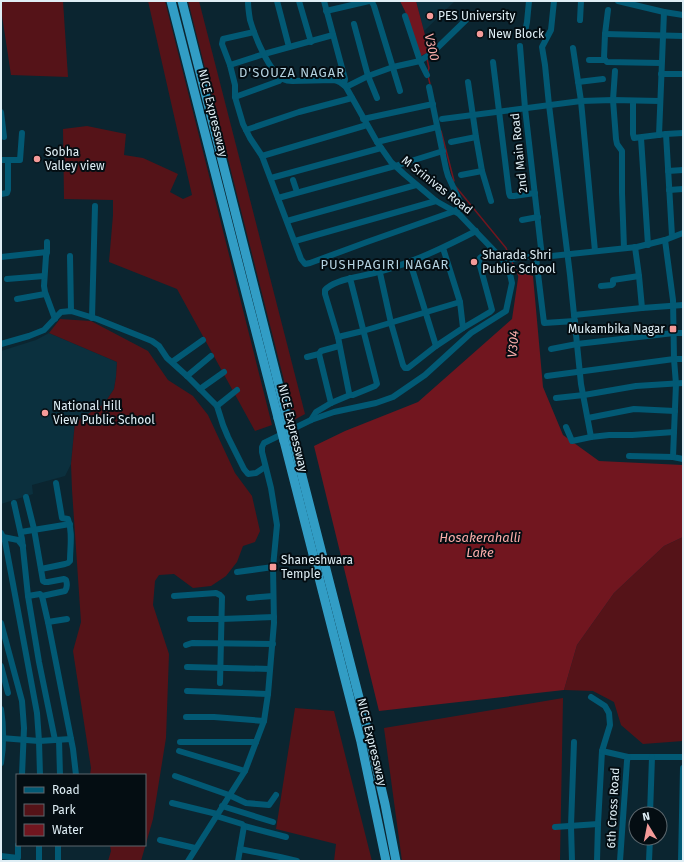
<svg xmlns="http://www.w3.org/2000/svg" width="684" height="862" font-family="'Fira Sans',sans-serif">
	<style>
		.built { fill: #0b303e }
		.green { fill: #551318 }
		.water { fill: #71161f }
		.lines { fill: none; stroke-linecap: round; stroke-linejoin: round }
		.stream { stroke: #71161f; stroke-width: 1.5 }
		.minor { stroke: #025974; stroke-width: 6 }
		.highway { stroke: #329dc5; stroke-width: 9 }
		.highway-bridge { stroke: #329dc5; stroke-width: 9 }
		.poi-dot { fill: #f59b99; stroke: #040d12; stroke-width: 1.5 }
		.labels { text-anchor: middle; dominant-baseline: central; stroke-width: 4; stroke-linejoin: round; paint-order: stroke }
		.poi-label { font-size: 12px; fill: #dfeef5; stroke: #040d12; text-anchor: start }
		.street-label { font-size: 12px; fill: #dfeef5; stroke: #040d12 }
		.water-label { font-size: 13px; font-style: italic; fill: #fcaeab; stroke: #040d12 }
		.neighbourhood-label { font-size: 13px; letter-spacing: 1px; fill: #b4d2e0; stroke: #040d12 }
	</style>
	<rect width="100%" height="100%" fill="#0b2530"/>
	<g class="built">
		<path d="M416,1h39l-31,30z"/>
		<path d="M49,333l68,29 -1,15 -2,12 -10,15 -29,18 -4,42 -6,12 -33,9 1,9 -32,10v-153l35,-11z"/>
	</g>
	<g class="green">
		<path d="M1,1h62l5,76 -57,-2 -10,-66z"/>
		<path d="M148,1h17l107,424 -17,6 -78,-142 -68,-27 4,-47v-15l-49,-1 -1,-70 24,-3 39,8 -2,21 19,3 35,16 -8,18 13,7 9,-4z"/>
		<path d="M188,1h11l106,413 -11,6z"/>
		<path d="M60,319l31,2 57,30 20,29 25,16 15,19 27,58 17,23 8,35 -5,11 -12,4 -6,16 -11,14 -15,10 -18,2 -19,-14 -15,1 -4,6 -2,24 16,49 -3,84 -13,81 -12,42h-33l3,-10 -1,-6h35v-70h-55l1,-7 -18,-117 8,-29 -9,-132 -1,-26 4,-42 29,-18 10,-15 2,-12 1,-15 -68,-29z"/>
		<path d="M683,537v204l-40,3 -22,-19 -7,-23 -21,-11 -29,-1 13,-45 37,-52 50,-47z"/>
		<path d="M563,698l-3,163h-158l-18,-133z"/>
		<path d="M295,708l39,3 38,150h-38l2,-17 -60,-15z"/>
	</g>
	<g class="water">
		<path d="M400,1h16l8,30 5,21 -10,5 -14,-46z"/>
		<path d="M519,272l14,4 10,111 20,48 36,26 84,4v72l-19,9 -50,47 -37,52 -13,45 -185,21 -65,-265 31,-15 73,-29 94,-83z"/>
	</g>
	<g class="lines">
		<g class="stream">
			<path d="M427,59l2,9 -1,3"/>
			<path d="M428,76l2,8"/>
			<path d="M441,131l13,50"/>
			<path d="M456,187l50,61 4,10"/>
			<path d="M512,262l7,14"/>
		</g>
		<g class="minor">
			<path d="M277,1l12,46"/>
			<path d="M299,1l12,41"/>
			<path d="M324,1l21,78 -1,6"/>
			<path d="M554,1l-3,29 -9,17 3,18 4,40 21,170 11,109 10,53 18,-2h23l42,-3 2,-48 -2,-25 -1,-59 -8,-60"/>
			<path d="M618,1l46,11 19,3"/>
			<path d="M608,10l-3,24 -1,24 1,2 2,2 54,1"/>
			<path d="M326,11l43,-10 3,1 2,4 26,85"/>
			<path d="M405,16l15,45 7,14"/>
			<path d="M580,20l1,-19"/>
			<path d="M354,24l14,52 9,22"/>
			<path d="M254,32l-31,7 -1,5 8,21 5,20v12l8,27 7,14 12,18 3,8 36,95 4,5 5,-1 57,-21 88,-31 7,-5 -14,-30 -2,-7 -17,-82"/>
			<path d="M525,32l2,-10 2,-21"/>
			<path d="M605,34l78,2"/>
			<path d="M429,38l5,13"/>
			<path d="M520,46l5,62 17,149"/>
			<path d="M573,48l8,53 14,150"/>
			<path d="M589,60h16"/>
			<path d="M493,62l16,131 1,3h4l21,-3"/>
			<path d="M230,65l34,-11 69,-19"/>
			<path d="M615,71l-2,29 3,39 1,5 5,7v42l2,55"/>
			<path d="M661,74h22"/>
			<path d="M468,82l8,55 6,34 9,30"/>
			<path d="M578,82l25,-3"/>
			<path d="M346,87l22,-11 25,-9 27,-6 12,-8 36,-35"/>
			<path d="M235,97l44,-16 2,-3"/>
			<path d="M633,101v33l1,4 32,-4 17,-1"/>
			<path d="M1,112l3,25"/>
			<path d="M363,119l70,-15"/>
			<path d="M442,119l139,-18 32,-1 47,1"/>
			<path d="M246,130l53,-18 53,-14"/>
			<path d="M666,134l6,102"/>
			<path d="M659,135l5,-123"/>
			<path d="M641,138l7,107"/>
			<path d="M377,142l60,-15"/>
			<path d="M451,142l25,-5"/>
			<path d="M262,156l105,-31"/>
			<path d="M1,160h7v30l-1,3 -6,1"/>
			<path d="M8,160h12l2,-27"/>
			<path d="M668,171l15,-1"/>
			<path d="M461,175l21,-4"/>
			<path d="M271,178l110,-30"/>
			<path d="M293,180l4,12"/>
			<path d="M669,190l14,-1"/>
			<path d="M278,198l117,-32 48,-15"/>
			<path d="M522,220l16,-3"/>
			<path d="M287,221l129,-36"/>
			<path d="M295,241l141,-40"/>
			<path d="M635,247l4,29 3,32"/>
			<path d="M47,252v-10"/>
			<path d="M70,256l1,55"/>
			<path d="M1,257l46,-5 -1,4 -2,30 1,6 10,27"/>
			<path d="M536,257l8,66 31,-2"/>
			<path d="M504,261l17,-4h21l95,-10 28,-7 18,-7"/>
			<path d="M410,262l26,84"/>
			<path d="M380,273l11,50 12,42 2,3h3l28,-22 27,-18 -3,-26 -17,-54"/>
			<path d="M350,278l27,106 -2,2 -22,9h-3l-1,-2 -11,-56 -13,-43v-4c7,-8 25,-12 36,-14 41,-8 78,-26 115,-45"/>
			<path d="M7,279l37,-3"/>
			<path d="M601,286l11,-1 1,-1v-4l26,-4"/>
			<path d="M17,299l28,-5"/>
			<path d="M574,315l68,-7 41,-3"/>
			<path d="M92,318l3,-112"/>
			<path d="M463,328l27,-16 2,-2 -13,-48 1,-4 12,-9"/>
			<path d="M338,337l25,-6 97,-29"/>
			<path d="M1,344l28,-8 15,-6 17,-18 10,-1 26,8 55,22 7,5 8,12 20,18 30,30 6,19 5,12 16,32 4,5 8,-1 9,-6"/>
			<path d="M551,349l26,-5 97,-11h9"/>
			<path d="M307,357l12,-3"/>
			<path d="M172,362l31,-22"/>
			<path d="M187,376l24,-20"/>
			<path d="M547,376l127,-17h9"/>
			<path d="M200,389l24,-17"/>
			<path d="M556,398l28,-3 52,-9 47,-3"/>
			<path d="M331,403l-12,-49 2,-3 18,-5"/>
			<path d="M217,406l20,-16"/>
			<path d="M588,418l46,-9 41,2"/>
			<path d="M311,420l5,-8 15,-9 19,-8"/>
			<path d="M566,427l6,14 19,-4"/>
			<path d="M674,432l-1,25 10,2"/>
			<path d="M629,456l44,1"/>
			<path d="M26,497l8,32 9,52 2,1h3l16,-3 2,1c1,3 1,8 -1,11l-23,5"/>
			<path d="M14,503l8,36 6,57 11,66 16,78"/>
			<path d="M21,532l49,-8"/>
			<path d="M1,533l4,8 32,172 2,28 1,34"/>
			<path d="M1,538l2,-1 15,3 5,6"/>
			<path d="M41,569l24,-5 3,-1 2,-2c0,-14 3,-29 -2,-42l-6,-1 -6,-35"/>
			<path d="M237,572l36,-5"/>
			<path d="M28,596l12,-2 2,2 6,26 25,127 3,26"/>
			<path d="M174,596l42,-3 4,2 2,2 -2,86"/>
			<path d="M249,598l24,-2"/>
			<path d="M190,619h31l53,-2"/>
			<path d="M48,622l19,-3"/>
			<path d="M1,623l21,78 2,27 -2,47"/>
			<path d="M186,645l6,-2 81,1"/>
			<path d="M1,666l7,27"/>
			<path d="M187,667l83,2"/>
			<path d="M187,691l81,3"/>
			<path d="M591,697l14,9 4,7 1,12 -8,26 -4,73 -1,37"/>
			<path d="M1,709c3,19 3,35 0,54"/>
			<path d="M186,717h28l50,4"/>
			<path d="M1,738l38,3 32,-2"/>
			<path d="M59,740l1,35"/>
			<path d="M180,742h76"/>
			<path d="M179,751l66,20"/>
			<path d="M602,751l26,6h55"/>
			<path d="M175,776l54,19 17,8 23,2 7,-10"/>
			<path d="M172,803l45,11"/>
			<path d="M222,806l51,16"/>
			<path d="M650,814l2,-57"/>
			<path d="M216,816l26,8 2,2 42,11"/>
			<path d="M555,827l43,-3"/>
			<path d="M160,840l35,8"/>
			<path d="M240,849l40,8 17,4"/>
			<path d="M1,856l17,2v-13"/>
			<path d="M39,861v-16"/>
			<path d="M58,861v-16"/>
			<path d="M188,861l57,-90 19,-50 4,-27 6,-71 -1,-56 4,-42 -6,-37 -9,-36v-5l2,-4 47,-23 23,-8 42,-9 17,-6 32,-22 46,-42 35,-22 6,-28 -2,-9 -6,-13 -45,-47 -23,-13 -32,-27 -13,-12 -14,-20 -31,-55c-4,-4 -7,-6 -12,-7l-42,1c-3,0 -7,-1 -9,-2 -14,-7 -29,-45 -33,-59 -1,-6 -2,-13 -2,-19"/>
			<path d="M238,861l6,-35"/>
			<path d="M572,861l-1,-35 3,-84"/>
			<path d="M620,861l7,-100 1,-4"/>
			<path d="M649,861l1,-23"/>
			<path d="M681,861l2,-93"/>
		</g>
		<g class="highway">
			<path d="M171,1l107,417"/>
			<path d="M182,1l104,413"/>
			<path d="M292,437l78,303 15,64 11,57"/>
			<path d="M284,441l77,301 25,119"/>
		</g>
		<g class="highway-bridge">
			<path d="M286,414l6,23"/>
			<path d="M278,418l6,23"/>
		</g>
	</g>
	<g class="poi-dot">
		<circle cx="430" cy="16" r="4"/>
		<circle cx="480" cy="34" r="4"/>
		<circle cx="37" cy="159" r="4"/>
		<circle cx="474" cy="262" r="4"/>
		<rect x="669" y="325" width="8" height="8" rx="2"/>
		<circle cx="45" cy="413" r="4"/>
		<rect x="269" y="563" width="8" height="8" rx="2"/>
	</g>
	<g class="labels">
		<g class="poi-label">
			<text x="438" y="16">PES University</text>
			<text x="488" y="34">New Block</text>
			<text x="45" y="152">Sobha<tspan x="45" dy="14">Valley view</tspan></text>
			<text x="482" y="255">Sharada Shri<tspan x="482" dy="14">Public School</tspan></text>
			<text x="665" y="329" text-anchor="end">Mukambika Nagar</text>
			<text x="53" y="406">National Hill<tspan x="53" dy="14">View Public School</tspan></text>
			<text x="281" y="560">Shaneshwara<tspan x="281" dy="14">Temple</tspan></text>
		</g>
		<g class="street-label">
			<text transform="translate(213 113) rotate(76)">NICE Expressway</text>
			<text transform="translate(519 153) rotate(-96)">2nd Main Road</text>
			<text transform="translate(437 185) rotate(38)">M Srinivas Road</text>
			<text transform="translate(293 428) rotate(76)">NICE Expressway</text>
			<text transform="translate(372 742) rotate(76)">NICE Expressway</text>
			<text transform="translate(613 808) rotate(-87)">6th Cross Road</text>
		</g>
		<g class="water-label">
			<text transform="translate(432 47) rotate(77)">V300</text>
			<text transform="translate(513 344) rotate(-85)">V304</text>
			<text x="480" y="537">Hosakerahalli<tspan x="480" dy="15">Lake</tspan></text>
		</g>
		<g class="neighbourhood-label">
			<text x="292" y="72">D'SOUZA NAGAR</text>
			<text x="385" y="264">PUSHPAGIRI NAGAR</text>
		</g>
	</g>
	<rect width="684" height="862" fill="none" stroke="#dfeef5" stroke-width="4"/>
	<rect x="16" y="774" width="130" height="72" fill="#040d12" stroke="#5c676d"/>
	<rect x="24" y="787" width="20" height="6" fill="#025974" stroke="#5c676d"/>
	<text x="52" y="794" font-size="12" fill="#dfeef5">Road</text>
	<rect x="24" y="804" width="20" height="12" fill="#551318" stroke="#5c676d"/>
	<text x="52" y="814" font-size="12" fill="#dfeef5">Park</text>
	<rect x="24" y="824" width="20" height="12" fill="#71161f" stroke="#5c676d"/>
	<text x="52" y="834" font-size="12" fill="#dfeef5">Water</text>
	<g transform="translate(648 826) rotate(350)"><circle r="19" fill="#040d12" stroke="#5c676d"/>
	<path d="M0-3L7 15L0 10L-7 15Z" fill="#f59b99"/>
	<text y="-6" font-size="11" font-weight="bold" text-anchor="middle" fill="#dfeef5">N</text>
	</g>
</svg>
